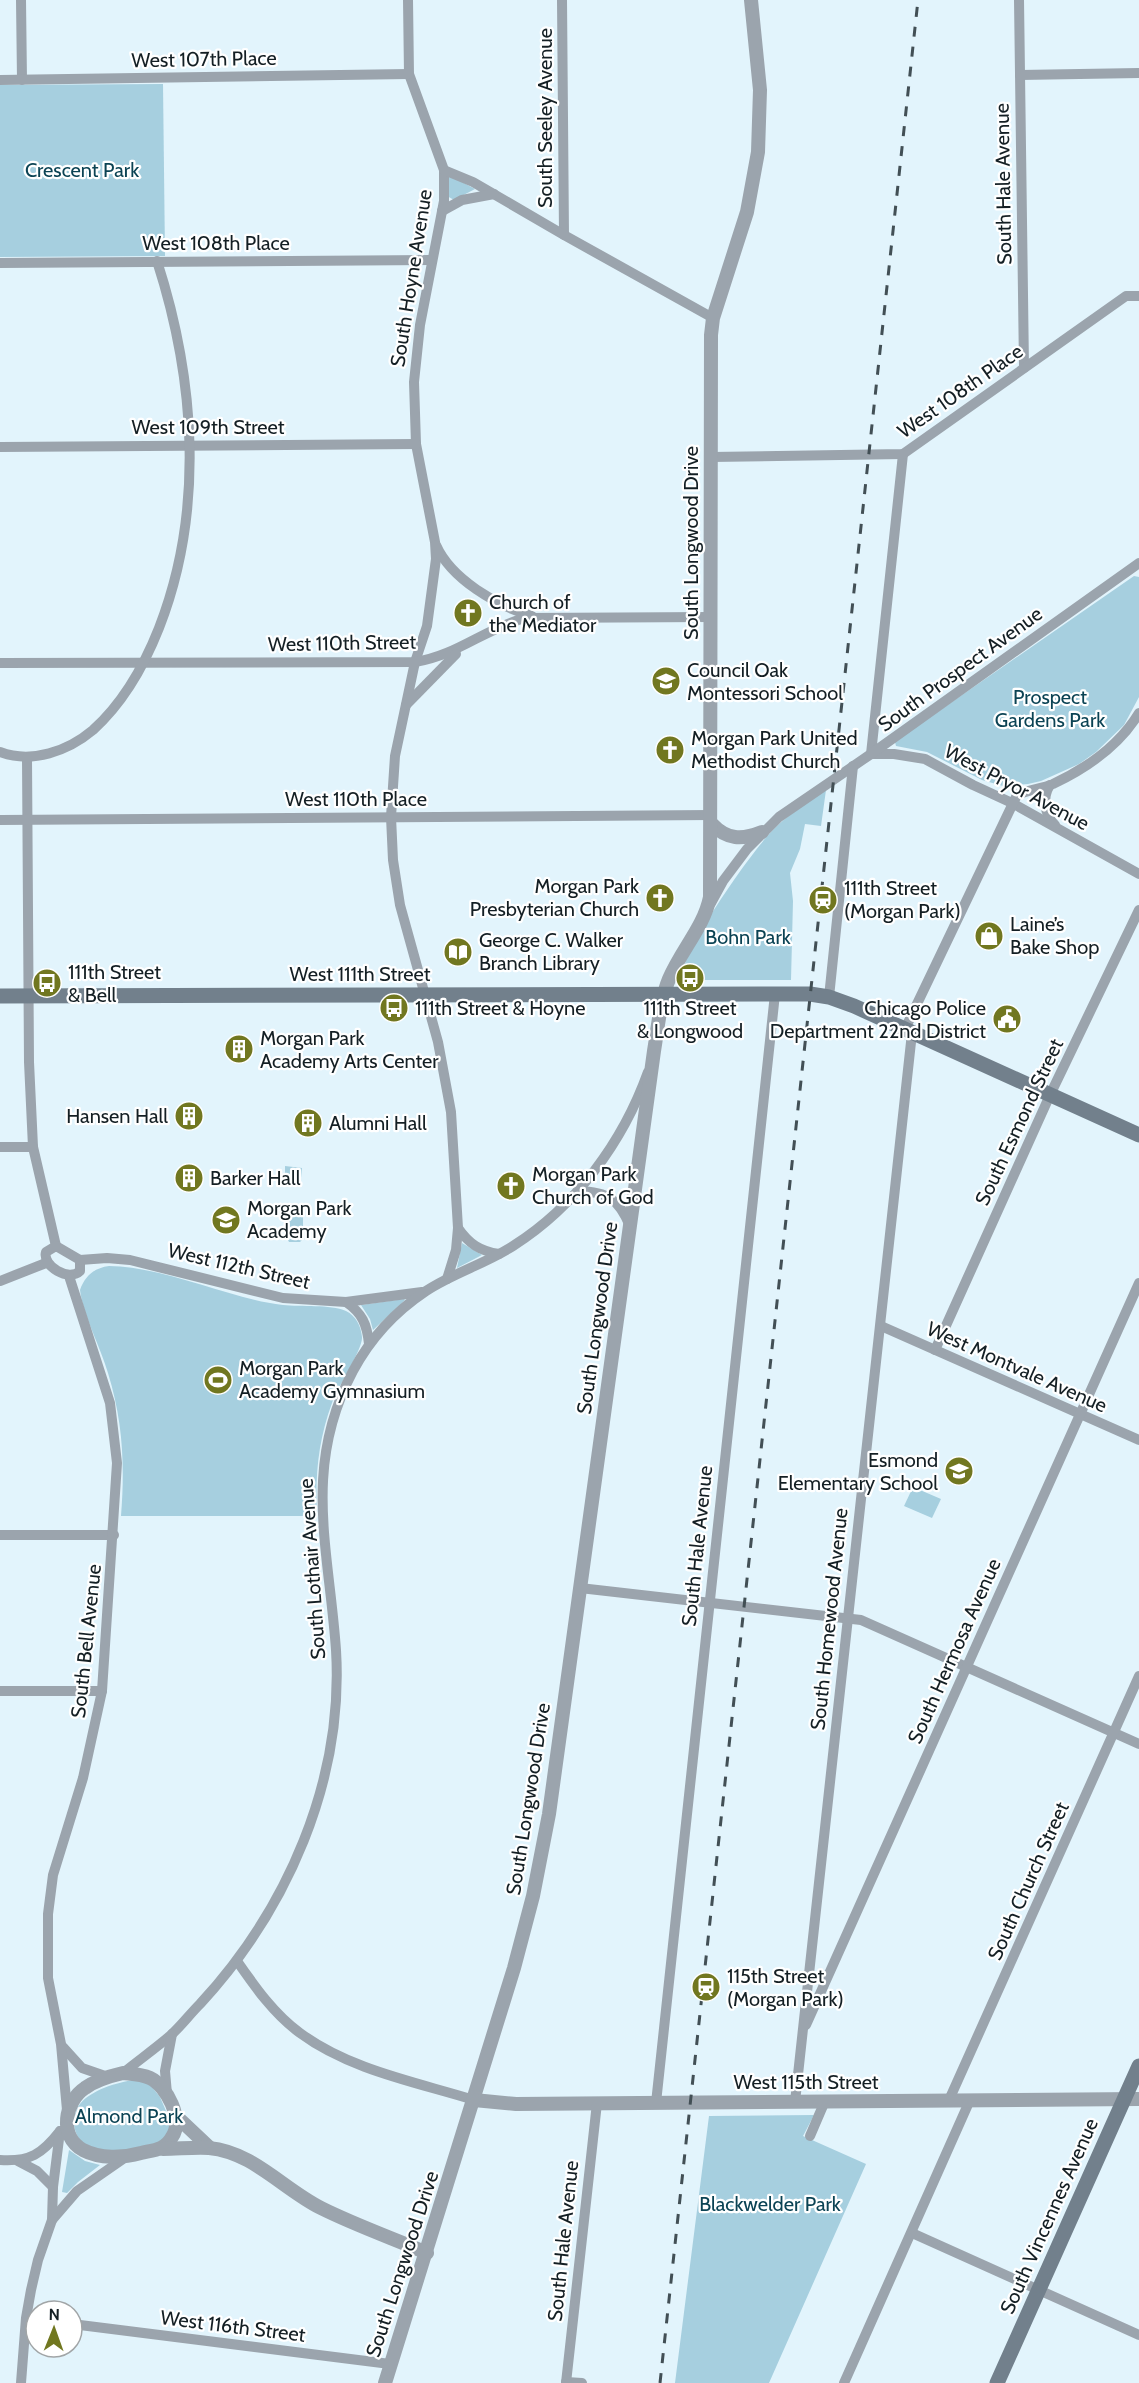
<svg xmlns="http://www.w3.org/2000/svg" width="1139" height="2383" font-family="Cabin,sans-serif">
	<style>
		.green { fill: #a6cfdf }
		.lines { fill: none; stroke-linecap: round; stroke-linejoin: round }
		.minor { stroke: #9ba4ad; stroke-width: 10 }
		.tertiary { stroke: #9ba4ad; stroke-width: 14 }
		.secondary { stroke: #72808c; stroke-width: 15 }
		.rail { stroke: #424f55; stroke-width: 3; stroke-dasharray: 10 10; stroke-linecap: butt }
		.labels { text-anchor: middle; dominant-baseline: central; stroke-width: 4.5; stroke-linejoin: round; paint-order: stroke }
		.street-label { font-size: 20px; fill: #141f24; stroke: #fff }
		.park-label { font-size: 20px; fill: #0b4354; stroke: #fff }
		.poi-label { font-size: 20px; fill: #141f24; stroke: #fff; text-anchor: start }
	</style>
	<rect width="100%" height="100%" fill="#e2f4fc"/>
	<g class="green">
		<path d="M163,84l2,172 -165,1v-172z"/>
		<path d="M451,176l24,13 -21,11 -7,-4v-18z"/>
		<path d="M1134,576l5,1v120l-15,28 -28,27 -17,12 -38,17 -13,3 -25,2 -21,-6 -55,-28 -31,-6 -1,-4 2,-2z"/>
		<path d="M826,790l-5,36 -16,-2 -5,25 -10,24 3,28 -2,79h-108c-9,-20 70,-130 88,-148 16,-17 36,-29 55,-42z"/>
		<path d="M285,1166l17,2 -2,19 -13,-2 -2,-2z"/>
		<path d="M290,1212l13,2v25l-3,3h-11l-2,-4v-23z"/>
		<path d="M462,1243l20,12 -25,13z"/>
		<path d="M109,1266c58,1 117,32 174,39 18,2 47,-1 63,6 10,5 15,15 16,26 1,12 -25,51 -30,66 -14,38 -17,73 -15,113h-196c4,-51 2,-94 -13,-143 -7,-25 -25,-58 -28,-83 5,-14 14,-22 29,-24z"/>
		<path d="M404,1299l1,1 -32,30 -3,-11 -9,-14z"/>
		<path d="M913,1487l28,12 -9,19 -28,-12z"/>
		<path d="M134,2080l14,2 12,15 12,28 -5,15c-13,4 -27,11 -40,12 -9,1 -25,0 -33,-2 -19,-6 -26,-30 -14,-46 11,-14 38,-22 54,-24z"/>
		<path d="M814,2115l-11,21 63,28 -97,219h-94l34,-267z"/>
		<path d="M69,2150l16,11 15,4 -22,17 -11,11 -5,-1z"/>
	</g>
	<g class="lines">
		<g class="minor">
			<path d="M21,0l1,80"/>
			<path d="M408,0l1,74 35,96v31l-24,124 -6,57 2,62 19,98 1,17 -9,67 -12,36 -20,94 -4,61 2,43 7,45 38,137 13,70 7,116 -2,22 -9,29"/>
			<path d="M562,0l2,235"/>
			<path d="M1019,0l5,368"/>
			<path d="M1020,75l119,-2"/>
			<path d="M0,80l409,-6"/>
			<path d="M444,170l29,12 91,53 149,83"/>
			<path d="M442,211l20,-11 32,-6"/>
			<path d="M0,263l432,-3"/>
			<path d="M0,447l416,-3"/>
			<path d="M903,454l-32,300h23l31,5 48,26 39,18 127,71"/>
			<path d="M711,457l192,-3 223,-158h13"/>
			<path d="M436,545c15,34 61,61 96,71"/>
			<path d="M0,663l415,-1c43,-7 69,-33 110,-44l186,-1"/>
			<path d="M406,705l50,-51"/>
			<path d="M0,752c32,12 68,-1 93,-22 31,-28 51,-64 66,-102 46,-118 36,-249 -2,-367"/>
			<path d="M27,758l2,304 4,85 23,99"/>
			<path d="M1050,785c-8,13 -6,29 5,40"/>
			<path d="M0,820l712,-5"/>
			<path d="M711,903l12,-22 24,-32 32,-32 92,-63 268,-191"/>
			<path d="M829,997l24,-231"/>
			<path d="M905,1029l112,-234c12,-6 24,-6 36,-11 34,-16 66,-38 86,-71"/>
			<path d="M0,1147h33"/>
			<path d="M578,1191c30,1 40,7 52,35"/>
			<path d="M458,1228c11,16 22,23 41,26"/>
			<path d="M56,1246l24,14v11c-11,11 -38,-5 -34,-19z"/>
			<path d="M80,1260l27,-2 23,2 153,38 63,4 76,-10"/>
			<path d="M0,1281l46,-18"/>
			<path d="M346,1302c16,11 21,22 23,42"/>
			<path d="M881,1326l258,114"/>
			<path d="M935,1350l115,-255 89,-185"/>
			<path d="M0,1535h114"/>
			<path d="M580,1588l281,32 278,124"/>
			<path d="M0,1691h102"/>
			<path d="M237,1961c18,26 37,53 63,72 50,37 116,49 174,67"/>
			<path d="M806,2025l333,-742"/>
			<path d="M63,2047l19,21 26,9"/>
			<path d="M123,2073c16,-13 33,-25 48,-38 10,-9 19,-21 29,-31 87,-94 144,-223 136,-354 -7,-101 -34,-183 17,-279 17,-32 43,-60 73,-80 27,-18 59,-27 87,-45 63,-40 110,-104 135,-174"/>
			<path d="M167,2094l-2,-23 7,-37"/>
			<path d="M949,2100l190,-424"/>
			<path d="M795,2102l117,-1069"/>
			<path d="M656,2103l119,-1109"/>
			<path d="M67,2110l-6,-66 -13,-66v-64l5,-39 30,-97 19,-87 15,-228 -7,-60 -41,-127"/>
			<path d="M810,2136l15,-35"/>
			<path d="M0,2160c30,2 42,-6 60,-29"/>
			<path d="M18,2161l19,10 16,16"/>
			<path d="M52,2220l25,-29 49,-34"/>
			<path d="M912,2233l227,102"/>
			<path d="M72,2324l318,40"/>
			<path d="M566,2382l16,1"/>
			<path d="M21,2383l5,-65 5,-28 7,-30 14,-40 1,-33 7,-56"/>
			<path d="M566,2383l31,-280"/>
			<path d="M844,2383l126,-283"/>
		</g>
		<g class="tertiary">
			<path d="M712,824c15,16 30,16 50,8"/>
			<path d="M123,2073c9,1 18,1 27,5 17,8 34,42 22,59 -7,13 -18,13 -31,16 -18,5 -41,6 -58,-3 -25,-14 -18,-49 2,-62 11,-8 25,-12 38,-15z"/>
			<path d="M474,2100l42,4 623,-5"/>
			<path d="M175,2115l35,33"/>
			<path d="M163,2149c15,0 31,-2 46,-1 44,4 74,41 112,60 34,17 71,30 106,45"/>
			<path d="M385,2383l129,-415 19,-72 16,-82 105,-763c4,-24 6,-50 15,-72 12,-29 35,-52 41,-82l1,-562 2,-17 34,-106 11,-60 2,-62 -9,-90"/>
		</g>
		<g class="secondary">
			<path d="M0,996l810,-2 19,3 25,9 285,129"/>
			<path d="M997,2383l142,-317"/>
		</g>
		<path class="rail" d="M660,2383l258,-2383"/>
	</g>
	<defs>
		<g id="church-disc" transform="scale(1.5)"><circle r="9.5" fill="#717720" stroke="#fff"/><path d="M-1.2-6h2.4v3.5h3.3v2.4h-3.3V6h-2.4V-.1h-3.3v-2.4h3.3Z" fill="#fff"/></g>
		<g id="school-disc" transform="scale(1.5)"><circle r="9.5" fill="#717720" stroke="#fff"/><path d="M0-5L7-2L0 1L-7-2ZM-4 1L0 2.5L4 1V4Q0 6-4 4Z" fill="#fff"/></g>
		<g id="station-disc" transform="scale(1.5)"><circle r="9.5" fill="#717720" stroke="#fff"/><path d="M-3-6H3Q5-6 5-4V2Q5 4 3 4L4.5 6H3L1.5 4h-3L-3 6H-4.5L-3 4Q-5 4-5 2V-4Q-5-6-3-6ZM-3.5-4v3h7v-3ZM-3.5 1v1.5H-2V1ZM2 1v1.5H3.5V1Z" fill="#fff"/></g>
		<g id="shop-disc" transform="scale(1.5)"><circle r="9.5" fill="#717720" stroke="#fff"/><path d="M-5-2.5h2.3a2.7 3.5 0 0 1 5.4 0H5L5.5 6h-11ZM-1.5-2.5h3a1.5 2.3 0 0 0-3 0Z" fill="#fff"/></g>
		<g id="library-disc" transform="scale(1.5)"><circle r="9.5" fill="#717720" stroke="#fff"/><path d="M-6-4Q-3-5.5-.7-3.5V5Q-3 3-6 4ZM6-4Q3-5.5 .7-3.5V5Q3 3 6 4Z" fill="#fff"/></g>
		<g id="bus-disc" transform="scale(1.5)"><circle r="9.5" fill="#717720" stroke="#fff"/><path d="M-5-6H5V4H4V6H2V4H-2V6H-4V4H-5ZM-3.5-4V0h7V-4ZM-3.5 1.2v1.5H-2V1.2ZM2 1.2v1.5H3.5V1.2Z" fill="#fff"/></g>
		<g id="civic-disc" transform="scale(1.5)"><circle r="9.5" fill="#717720" stroke="#fff"/><path d="M-.6-6.5H3V-4.5H.6V-3L4-1V1h2V6H-6V1h2V-1L-.6-3ZM-1.2 2.5V6h2.4V2.5Z" fill="#fff"/></g>
		<g id="building-disc" transform="scale(1.5)"><circle r="9.5" fill="#717720" stroke="#fff"/><path d="M-4-6H4V6H1V3H-1V6H-4ZM-2.5-4.3h1.7v1.8h-1.7ZM.8-4.3h1.7v1.8H.8ZM-2.5-1h1.7V.8h-1.7ZM.8-1h1.7V.8H.8Z" fill="#fff"/></g>
		<g id="stadium-disc" transform="scale(1.5)"><circle r="9.5" fill="#717720" stroke="#fff"/><path d="M0-5a6.5 5 0 1 0 0 10a6.5 5 0 1 0 0-10ZM-3.5-1.8h7v3.6h-7Z" fill="#fff"/></g>
	</defs>
	<g fill-rule="evenodd">
		<use href="#church-disc" x="468" y="613"/>
		<use href="#school-disc" x="666" y="681"/>
		<use href="#church-disc" x="670" y="750"/>
		<use href="#church-disc" x="660" y="898"/>
		<use href="#station-disc" x="823" y="900"/>
		<use href="#shop-disc" x="989" y="936"/>
		<use href="#library-disc" x="458" y="952"/>
		<use href="#bus-disc" x="690" y="978"/>
		<use href="#bus-disc" x="47" y="983"/>
		<use href="#bus-disc" x="394" y="1008"/>
		<use href="#civic-disc" x="1007" y="1019"/>
		<use href="#building-disc" x="239" y="1049"/>
		<use href="#building-disc" x="189" y="1116"/>
		<use href="#building-disc" x="308" y="1123"/>
		<use href="#building-disc" x="189" y="1178"/>
		<use href="#church-disc" x="511" y="1186"/>
		<use href="#school-disc" x="226" y="1220"/>
		<use href="#stadium-disc" x="218" y="1380"/>
		<use href="#school-disc" x="959" y="1471"/>
		<use href="#station-disc" x="706" y="1987"/>
	</g>
	<g class="labels">
		<g class="street-label">
			<text transform="translate(204 59) rotate(-1)">West 107th Place</text>
			<text transform="translate(545 118) rotate(-90)">South Seeley Avenue</text>
			<text transform="translate(1003 184) rotate(-91)">South Hale Avenue</text>
			<text x="216" y="243">West 108th Place</text>
			<text transform="translate(411 278) rotate(-81)">South Hoyne Avenue</text>
			<text transform="translate(960 391) rotate(-35)">West 108th Place</text>
			<text x="208" y="427">West 109th Street</text>
			<text transform="translate(691 543) rotate(-90)">South Longwood Drive</text>
			<text transform="translate(342 643) rotate(-1)">West 110th Street</text>
			<text transform="translate(960 669) rotate(-36)">South Prospect Avenue</text>
			<text transform="translate(1017 787) rotate(28)">West Pryor Avenue</text>
			<text x="356" y="799">West 110th Place</text>
			<text x="360" y="974">West 111th Street</text>
			<text transform="translate(1019 1122) rotate(-65)">South Esmond Street</text>
			<text transform="translate(239 1266) rotate(13)">West 112th Street</text>
			<text transform="translate(597 1318) rotate(-82)">South Longwood Drive</text>
			<text transform="translate(1017 1367) rotate(24)">West Montvale Avenue</text>
			<text transform="translate(697 1546) rotate(-84)">South Hale Avenue</text>
			<text transform="translate(312 1569) rotate(-94)">South Lothair Avenue</text>
			<text transform="translate(829 1619) rotate(-84)">South Homewood Avenue</text>
			<text transform="translate(86 1641) rotate(-84)">South Bell Avenue</text>
			<text transform="translate(954 1651) rotate(-66)">South Hermosa Avenue</text>
			<text transform="translate(528 1799) rotate(-81)">South Longwood Drive</text>
			<text transform="translate(1028 1881) rotate(-66)">South Church Street</text>
			<text x="806" y="2082">West 115th Street</text>
			<text transform="translate(1049 2216) rotate(-66)">South Vincennes Avenue</text>
			<text transform="translate(563 2241) rotate(-84)">South Hale Avenue</text>
			<text transform="translate(402 2264) rotate(-72)">South Longwood Drive</text>
			<text transform="translate(233 2326) rotate(7)">West 116th Street</text>
		</g>
		<g class="park-label">
			<text x="82" y="170">Crescent Park</text>
			<text x="1050" y="697">Prospect<tspan x="1050" dy="23">Gardens Park</tspan></text>
			<text x="748" y="937">Bohn Park</text>
			<text x="129" y="2116">Almond Park</text>
			<text x="770" y="2204">Blackwelder Park</text>
		</g>
		<g class="poi-label">
			<text x="489" y="602">Church of<tspan x="489" dy="23">the Mediator</tspan></text>
			<text x="687" y="670">Council Oak<tspan x="687" dy="23">Montessori School</tspan></text>
			<text x="691" y="738">Morgan Park United<tspan x="691" dy="23">Methodist Church</tspan></text>
			<text x="639" y="886" text-anchor="end">Morgan Park<tspan x="639" dy="23">Presbyterian Church</tspan></text>
			<text x="844" y="888">111th Street<tspan x="844" dy="23">(Morgan Park)</tspan></text>
			<text x="1010" y="924">Laine’s<tspan x="1010" dy="23">Bake Shop</tspan></text>
			<text x="479" y="940">George C. Walker<tspan x="479" dy="23">Branch Library</tspan></text>
			<text x="68" y="972">111th Street<tspan x="68" dy="23">&amp; Bell</tspan></text>
			<text x="415" y="1008">111th Street &amp; Hoyne</text>
			<text x="690" y="1008" text-anchor="middle">111th Street<tspan x="690" dy="23">&amp; Longwood</tspan></text>
			<text x="986" y="1008" text-anchor="end">Chicago Police<tspan x="986" dy="23">Department 22nd District</tspan></text>
			<text x="260" y="1038">Morgan Park<tspan x="260" dy="23">Academy Arts Center</tspan></text>
			<text x="168" y="1116" text-anchor="end">Hansen Hall</text>
			<text x="329" y="1123">Alumni Hall</text>
			<text x="532" y="1174">Morgan Park<tspan x="532" dy="23">Church of God</tspan></text>
			<text x="210" y="1178">Barker Hall</text>
			<text x="247" y="1208">Morgan Park<tspan x="247" dy="23">Academy</tspan></text>
			<text x="239" y="1368">Morgan Park<tspan x="239" dy="23">Academy Gymnasium</tspan></text>
			<text x="938" y="1460" text-anchor="end">Esmond<tspan x="938" dy="23">Elementary School</tspan></text>
			<text x="727" y="1976">115th Street<tspan x="727" dy="23">(Morgan Park)</tspan></text>
		</g>
	</g>
	<g transform="translate(54 2329) rotate(1)"><circle r="28" fill="#ffffff" stroke="#a1a5a7" stroke-width="1.5"/>
	<path d="M0-4.5L10 22L0 15L-10 22Z" fill="#717720"/>
	<text y="-9" font-size="16" font-weight="bold" text-anchor="middle" fill="#141f24">N</text>
	</g>
</svg>
